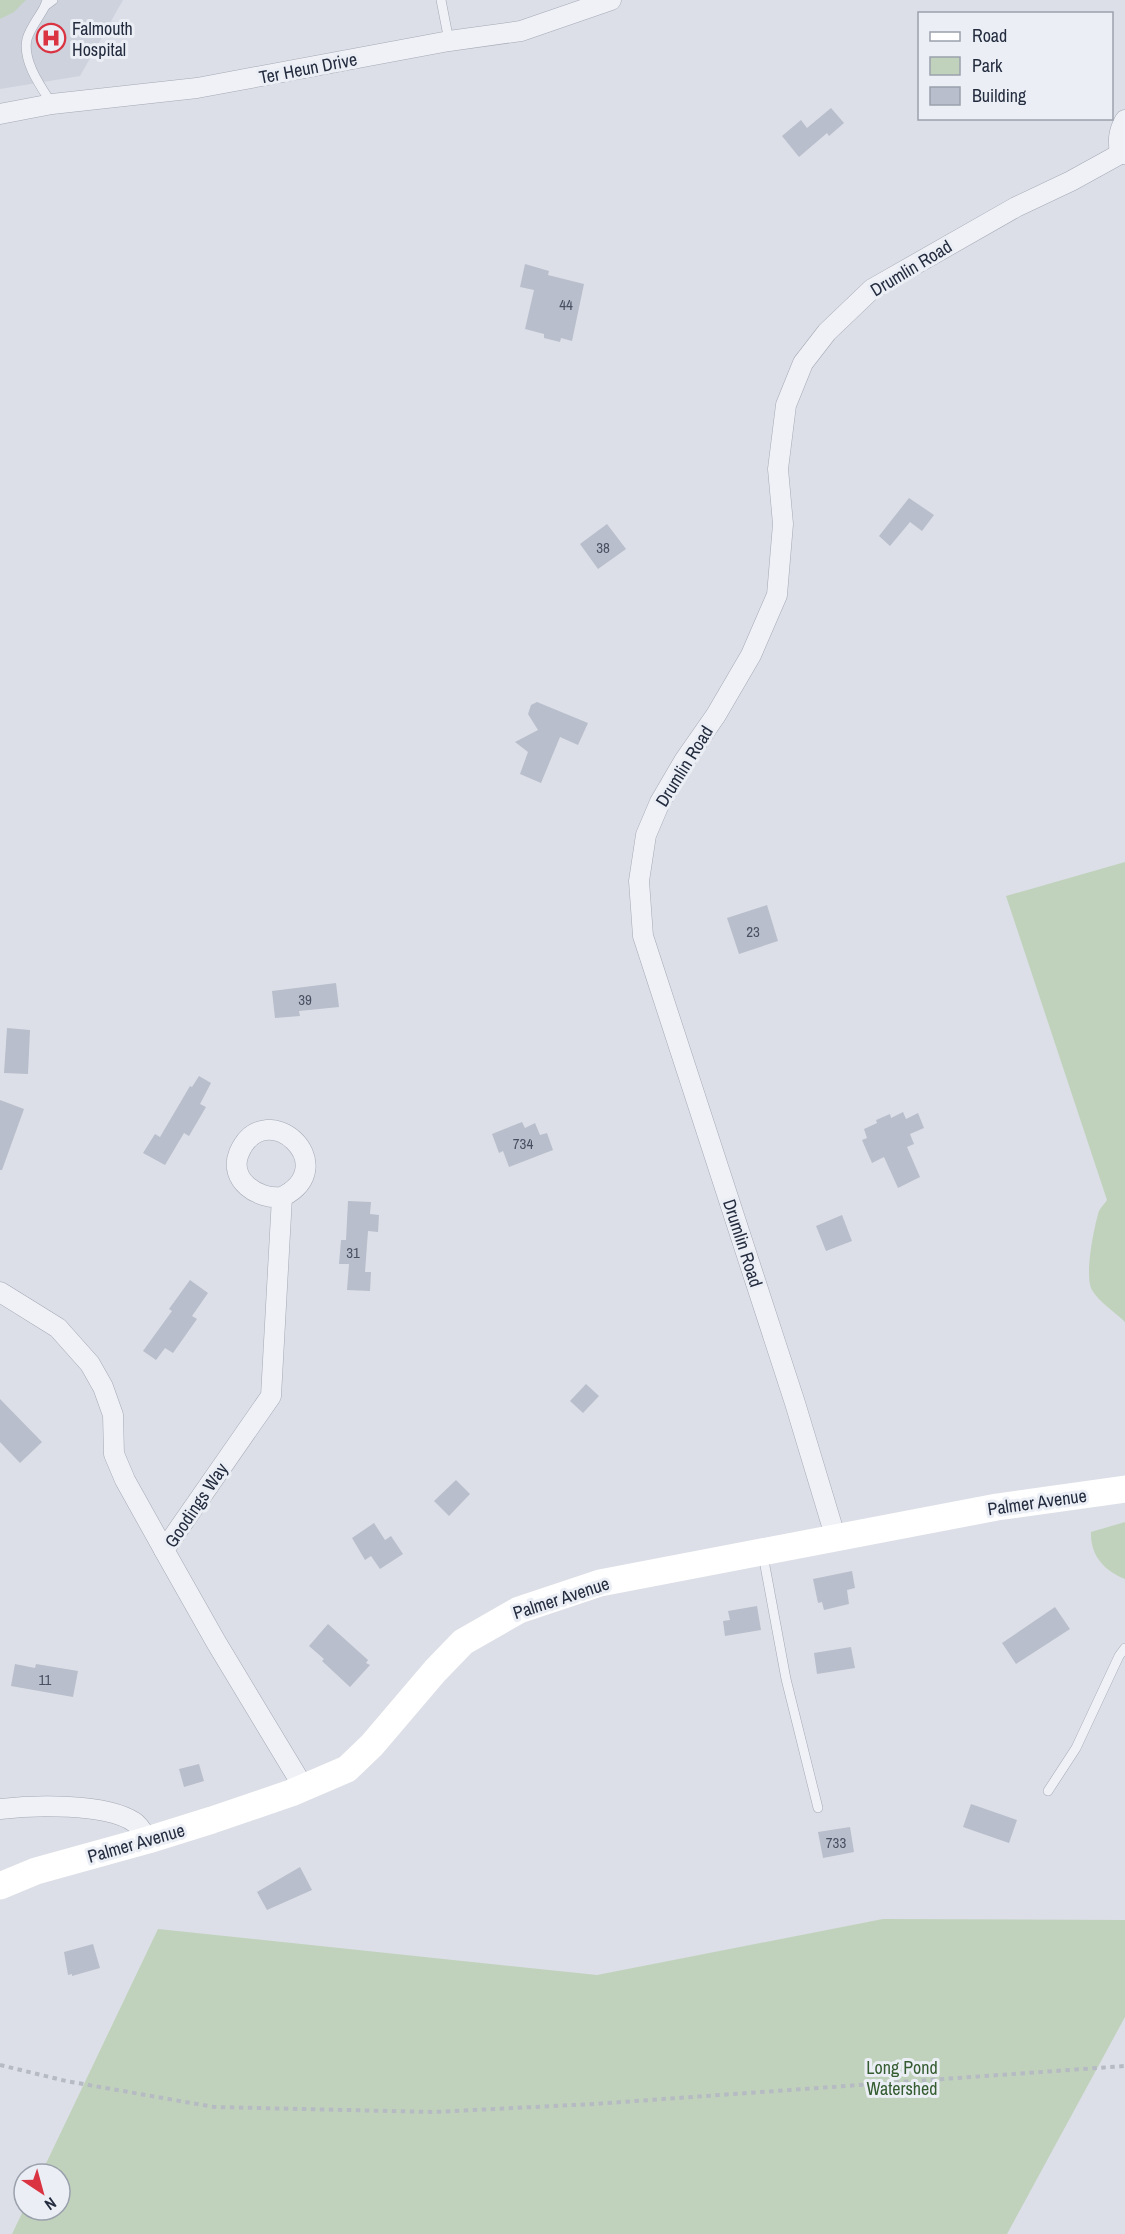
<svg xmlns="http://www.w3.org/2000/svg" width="1125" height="2234" font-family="'Archivo Narrow',sans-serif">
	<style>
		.built { fill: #cdd2dd }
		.green { fill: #c0d2bc }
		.building { fill: #b8becb }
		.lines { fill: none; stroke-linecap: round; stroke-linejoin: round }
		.service-casing { stroke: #a5a9b5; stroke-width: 10 }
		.minor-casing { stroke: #a5a9b5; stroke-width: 21 }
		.path { stroke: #b6bac3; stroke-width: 4; stroke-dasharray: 4.5 4.5; stroke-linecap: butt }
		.service { stroke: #eff1f6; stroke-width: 9 }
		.minor { stroke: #eff1f6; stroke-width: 20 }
		.secondary { stroke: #fff; stroke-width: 27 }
		.labels { text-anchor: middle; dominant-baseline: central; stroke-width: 6; stroke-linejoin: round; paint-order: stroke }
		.number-label { font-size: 15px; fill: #495062 }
		.poi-label { font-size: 18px; fill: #242c3f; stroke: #ebeff5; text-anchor: start }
		.street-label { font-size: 18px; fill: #242c3f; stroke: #ebeff5 }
		.park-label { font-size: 18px; fill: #355c30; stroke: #ebeff5 }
	</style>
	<rect width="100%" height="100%" fill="#dcdfe7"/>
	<path class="built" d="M0,0h123l-43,76 -80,13z"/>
	<g class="green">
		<path d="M0,0h26l-12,12 -14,7z"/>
		<path d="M1125,862v460c-11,-11 -25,-19 -33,-32 -8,-14 2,-63 7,-79 2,-4 6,-8 8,-11l-101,-304z"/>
		<path d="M1125,1522v57c-21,-8 -35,-24 -34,-47z"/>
		<path d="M883,1919l242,1v97l-118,217h-995l12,-25 36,1v-36h-19l117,-245 439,46z"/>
	</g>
	<g class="building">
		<path d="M831,108l13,15 -15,13 -2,-3 -28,24 -17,-21 19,-16 6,8z"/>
		<path d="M525,264l24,7 -1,4 36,9 -12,57 -11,-3 -1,4 -16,-4v-4l-19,-5 9,-39 -14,-3z"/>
		<path d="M909,498l25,17 -12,16 -12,-9 -20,24 -11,-10z"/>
		<path d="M607,524l19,25 -28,20 -18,-25z"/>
		<path d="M537,702l51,21 -10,22 -18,-8 -19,46 -21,-9 8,-22 -13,-10 23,-12 -10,-16 3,-9z"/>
		<path d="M767,905l11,36 -39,13 -12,-36z"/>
		<path d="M336,983l3,24 -40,4 1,5 -25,2 -3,-27z"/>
		<path d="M7,1028l23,2 -2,44 -24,-1z"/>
		<path d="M199,1076l12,7 -11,21 6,3 -17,29 -5,-3 -19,32 -22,-12 12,-19 5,3 30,-51 2,1z"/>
		<path d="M0,1100l24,9 -22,61h-2z"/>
		<path d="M903,1112l3,7 12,-6 6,15 -14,6 4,10 -7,3 13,30 -22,11 -14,-31 -12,6 -10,-23 5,-2 -3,-9 13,-6 -1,-3 14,-6 1,4z"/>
		<path d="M522,1122l3,6 10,-5 5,12 7,-2 6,17 -44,17 -6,-16 -4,2 -7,-19z"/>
		<path d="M348,1201l23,1 -1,12 9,1 -1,17 -10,-1 -3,41h6l-1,19 -23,-1 2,-26h-10l2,-24h5z"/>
		<path d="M842,1215l10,26 -26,10 -10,-25z"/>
		<path d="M190,1280l18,13 -16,23 5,3 -24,34 -8,-5 -9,12 -13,-9 29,-40 -3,-2z"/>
		<path d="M586,1384l13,12 -16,17 -13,-12z"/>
		<path d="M0,1399l42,43 -22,21 -20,-21z"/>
		<path d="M456,1480l14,14 -21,22 -15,-15z"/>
		<path d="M374,1523l11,17 6,-4 12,18 -23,15 -9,-13 -6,4 -13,-22z"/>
		<path d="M852,1571l3,17 -8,2 2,14 -25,6 -2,-8 -4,1 -5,-24z"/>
		<path d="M757,1606l4,24 -36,6 -2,-15 7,-1 -2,-9z"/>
		<path d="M1055,1607l15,22 -54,35 -14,-21z"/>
		<path d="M328,1624l40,36 -2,3 4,2 -20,22 -28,-26 2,-2 -15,-13z"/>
		<path d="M851,1647l4,21 -38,6 -3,-21z"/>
		<path d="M15,1664l20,4 1,-4 42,7 -5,26 -62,-11z"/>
		<path d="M199,1764l5,17 -20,6 -5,-18z"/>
		<path d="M971,1804l46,16 -8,23 -46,-16z"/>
		<path d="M850,1827l4,25 -31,6 -5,-26z"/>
		<path d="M300,1867l12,23 -45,20 -10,-18z"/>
		<path d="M93,1944l7,24 -28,8v-2l-4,1 -4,-23z"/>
	</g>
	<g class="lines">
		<g class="service-casing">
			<g id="service">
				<path d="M47,0l-2,6 8,-6"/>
				<path d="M441,0l8,41"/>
				<path d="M45,6c-5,10 -15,22 -18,33 -5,22 14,48 25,65"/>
				<path d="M763,1555l23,124 32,129"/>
				<path d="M1048,1791l28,-43 43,-92 6,-8"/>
			</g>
		</g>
		<g class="minor-casing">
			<g id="minor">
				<path d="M0,114l52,-10 145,-16 252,-47 72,-10 90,-31"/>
				<path d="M1125,120c-7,12 -7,21 -5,34h5"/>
				<path d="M282,1197c63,-32 -17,-104 -43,-44 -11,27 19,47 43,44l-11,199 -107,154 52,92 88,146"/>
				<path d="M0,1292l58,36 32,36 13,23 10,28 1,39 11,26 39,70"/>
				<path d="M836,1539l-41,-136 -152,-467 -4,-55 7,-46 14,-33 24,-41 32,-46 35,-60 26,-60 6,-71 -5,-55 8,-64 17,-42 24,-31 45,-43 144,-82 55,-26 49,-27"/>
				<path d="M0,1809c33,-4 106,-6 134,13 6,4 10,12 14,18"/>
			</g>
		</g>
		<path class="path" d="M0,2065l66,16 148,26 220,5 160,-8 531,-38"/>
		<use href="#service" class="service"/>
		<use href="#minor" class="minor"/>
		<path class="secondary" d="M0,1886l36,-15 112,-31 64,-20 79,-27 56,-24 25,-24 63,-74 28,-29 56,-32 81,-27 397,-76 128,-18"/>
	</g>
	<defs>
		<g id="hospital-ring" transform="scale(1.5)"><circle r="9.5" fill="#ebeff5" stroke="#da3341" stroke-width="1.5"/><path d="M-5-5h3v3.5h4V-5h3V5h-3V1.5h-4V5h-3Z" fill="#da3341"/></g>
	</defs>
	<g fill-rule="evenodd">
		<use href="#hospital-ring" x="51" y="38"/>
	</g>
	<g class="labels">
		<g class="number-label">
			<text x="566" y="304">44</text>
			<text x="603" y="547">38</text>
			<text x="753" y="931">23</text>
			<text x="305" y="999">39</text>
			<text x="523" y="1143">734</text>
			<text x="353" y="1252">31</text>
			<text x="45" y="1679">11</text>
			<text x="836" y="1842">733</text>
		</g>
		<g class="poi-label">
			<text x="72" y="28">Falmouth<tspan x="72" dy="21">Hospital</tspan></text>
		</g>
		<g class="street-label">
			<text transform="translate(308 68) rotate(-11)">Ter Heun Drive</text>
			<text transform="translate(911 268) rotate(-31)">Drumlin Road</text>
			<text transform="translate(684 766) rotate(-58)">Drumlin Road</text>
			<text transform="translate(743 1243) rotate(72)">Drumlin Road</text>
			<text transform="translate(1037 1502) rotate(-8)">Palmer Avenue</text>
			<text transform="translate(196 1505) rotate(-56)">Goodings Way</text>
			<text transform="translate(561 1598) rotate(-18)">Palmer Avenue</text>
			<text transform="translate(136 1843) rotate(-16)">Palmer Avenue</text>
		</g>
		<g class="park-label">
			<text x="902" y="2067">Long Pond<tspan x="902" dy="21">Watershed</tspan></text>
		</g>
	</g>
	<rect x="918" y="12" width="195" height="108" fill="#ebeff5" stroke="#9ba1ac" stroke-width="1.5"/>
	<rect x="930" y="32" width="30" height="9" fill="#ffffff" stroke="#9ba1ac" stroke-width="1.5"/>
	<text x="972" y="42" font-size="18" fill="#242c3f">Road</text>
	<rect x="930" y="57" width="30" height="18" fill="#c0d2bc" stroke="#9ba1ac" stroke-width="1.5"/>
	<text x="972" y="72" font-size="18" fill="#242c3f">Park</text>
	<rect x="930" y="87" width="30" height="18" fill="#b8becb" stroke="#9ba1ac" stroke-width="1.5"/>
	<text x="972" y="102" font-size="18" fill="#242c3f">Building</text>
	<g transform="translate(42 2192) rotate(144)"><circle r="28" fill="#ebeff5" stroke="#9ba1ac" stroke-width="1.5"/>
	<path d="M0-4.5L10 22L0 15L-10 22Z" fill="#da3341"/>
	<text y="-9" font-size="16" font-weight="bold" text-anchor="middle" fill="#242c3f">N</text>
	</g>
</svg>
